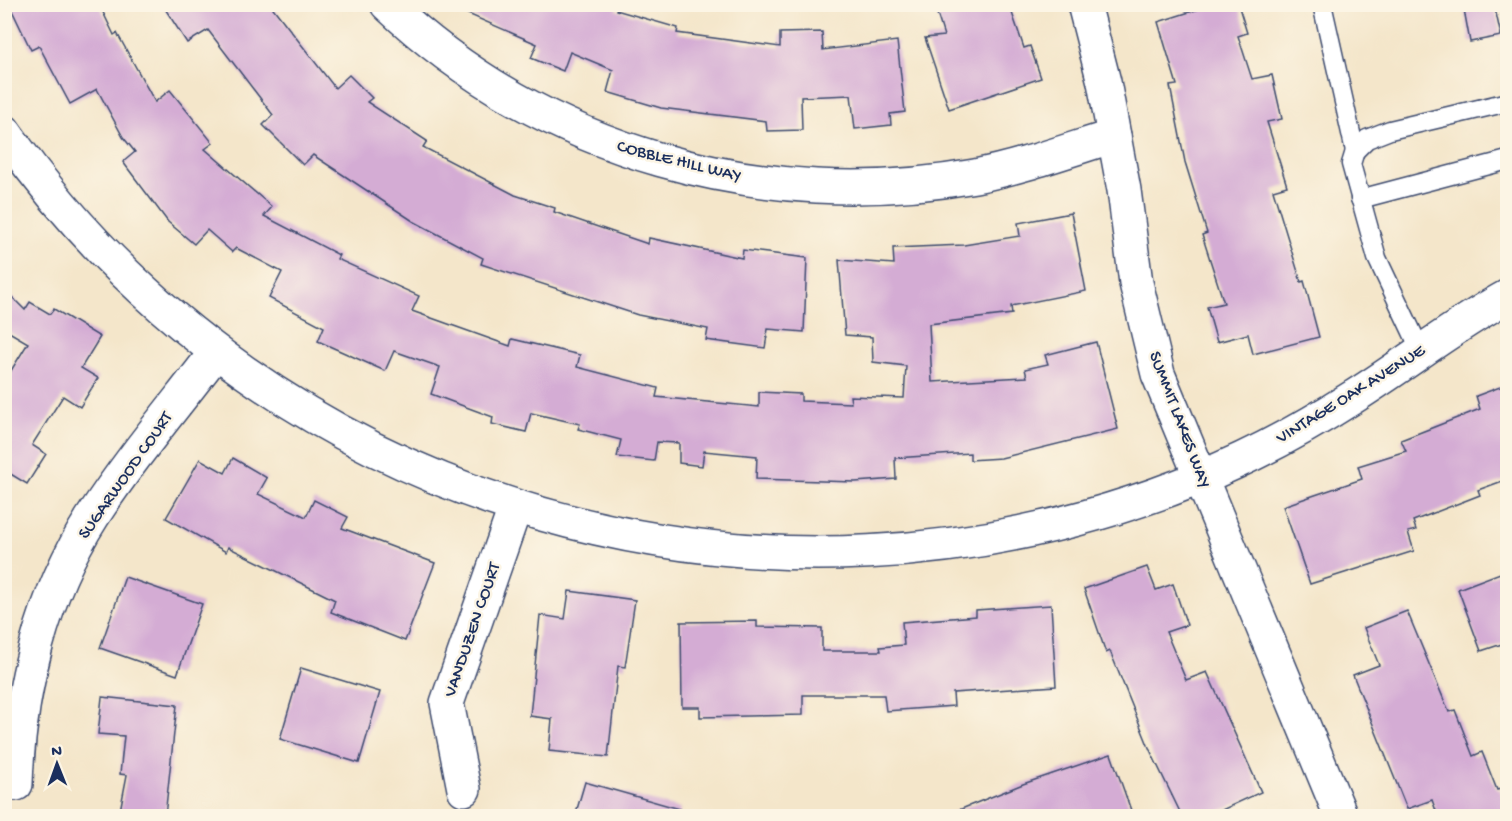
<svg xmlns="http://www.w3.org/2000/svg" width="1512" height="821" font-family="'Gochi Hand',sans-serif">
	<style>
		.building { fill: #d4acd4 }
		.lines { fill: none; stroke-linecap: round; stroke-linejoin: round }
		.service-casing { stroke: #3c4a6e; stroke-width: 21 }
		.minor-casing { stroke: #3c4a6e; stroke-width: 36 }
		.service { stroke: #fff; stroke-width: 18 }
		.minor { stroke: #fff; stroke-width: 33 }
		.labels { text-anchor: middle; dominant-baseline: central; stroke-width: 5; stroke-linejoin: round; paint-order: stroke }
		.street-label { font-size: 18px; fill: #1b2f5e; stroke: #fcf5e5 }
	</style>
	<rect width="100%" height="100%" fill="#fcf5e5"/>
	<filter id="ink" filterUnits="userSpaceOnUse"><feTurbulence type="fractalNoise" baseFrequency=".0167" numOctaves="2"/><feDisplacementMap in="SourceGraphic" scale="12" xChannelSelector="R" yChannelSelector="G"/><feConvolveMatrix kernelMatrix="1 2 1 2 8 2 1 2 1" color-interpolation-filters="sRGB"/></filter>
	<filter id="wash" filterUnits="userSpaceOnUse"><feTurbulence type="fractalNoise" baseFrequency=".008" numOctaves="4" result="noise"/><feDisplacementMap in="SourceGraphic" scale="24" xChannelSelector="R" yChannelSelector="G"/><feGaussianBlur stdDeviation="1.35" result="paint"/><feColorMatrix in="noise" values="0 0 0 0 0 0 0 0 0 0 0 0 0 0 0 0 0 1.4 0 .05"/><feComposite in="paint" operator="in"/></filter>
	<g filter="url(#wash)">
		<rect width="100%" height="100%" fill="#f4e6ca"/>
		<g id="blocks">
			<g class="building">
				<path d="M9,4h90l15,31 3,-2 38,69 15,-12 43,53 -8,6 67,58 -8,9 75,39 -2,4 82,37 -7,15 98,35 2,-7 68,16 -3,12 81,21 -2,9 103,10v-15l42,2v7l50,2 -1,-7 54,2 2,-32 -33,-4 -1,-25 -27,-2 -6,-75 55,4 -1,-16 71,-3 56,-9 -2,-13 53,-10 15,78 -75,15 1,8 -83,10 3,58 95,-5 -2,-8 23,-5 -3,-9 51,-13 22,87 -117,29 -31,2v-7l-75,5 1,21 -41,3 -99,-3 1,-23 -53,-5 -2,15 -23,-3v-20l-22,-1 -3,19 -37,-4 4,-17 -43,-11 2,-5 -49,-11 -5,19 -34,-8 1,-7 -62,-23 9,-27 -46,-16 -9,20 -67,-30 6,-14 -55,-29 13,-26 -46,-24 -4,4 -25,-22 -13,14 -26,-22 -45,-60 12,-10 -12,-15 -26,-48 -27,15 -31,-58 -8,4z"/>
				<path d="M162,4h108l65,84 14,-13 23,23 -5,4 60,39 -4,6 92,48 40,13 -1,4 94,32 1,-6 93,20 1,-8 64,8 -3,74 -36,-3 -3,19 -59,-8 2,-11 -70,-14 -157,-51 2,-6 -70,-37 -100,-66 -10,10 -40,-40 10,-10 -65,-85 -21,13z"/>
				<path d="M445,4h173l-2,6 62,18 -1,5 103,14v-14l42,-1 1,18 74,-9 8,71 -15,2 1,11 -36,4 -4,-34 -50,2 1,33 -35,1 -1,-10 -105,-13 -54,-16 6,-22 -43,-18 -7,19 -32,-13 6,-14z"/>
				<path d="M934,4h75l15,44 6,-2 11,32 -92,31 -24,-71 19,-2z"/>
				<path d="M1215,4h23l9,29 -9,3 14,43 20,-4 10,44 -15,3 20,64 -14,4 28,92 3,-1 15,56 -66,17 -5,-20 -31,8 -10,-35 17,-4 -22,-68 5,-2 -22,-71 -15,-76 7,-1 -19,-63z"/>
				<path d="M1463,4h31l7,32 -31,6z"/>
				<path d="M4,289l21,21 5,-8 20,12 4,-5 46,28 -19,31 17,10 -18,29 -17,-11 -31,49 14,9 -19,30 -23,-14v-88l24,-39 -24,-14z"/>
				<path d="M1508,384v95l-30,11 2,5 -67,26 3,9 -8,2 6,19 -104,33 -27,-78 79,-27 -4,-13 48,-15 -5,-11 79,-31 -4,-13z"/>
				<path d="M233,458l34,20 -9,16 48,23 8,-17 34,17 -6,11 93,35 -30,78 -74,-29 4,-12 -107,-53 -2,5 -60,-34 34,-59 25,14z"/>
				<path d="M1147,567l9,23 17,-6 14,41 -21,7 20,48 21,-8 54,120 -52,24h-27l-32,-66 -40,-99 -4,2 -22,-64z"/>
				<path d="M1508,570v72l-27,9 -23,-62z"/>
				<path d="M125,577l77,27 -25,71 -77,-27z"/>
				<path d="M569,591l66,9 -10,67 -7,-1 -10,91 -59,-6 3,-32 -22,-3 10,-101 25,4z"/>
				<path d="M1051,605l5,81 -103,7 1,13 -68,5 -2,-16h-81v20l-103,2v-10h-18l-1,-85 76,-1v6l65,1v23h59l-1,-4 24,-2 -2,-23 74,-6v-6z"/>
				<path d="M1407,611l42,101 6,-2 18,46 9,-4 15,38 3,-1 8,27h-70l-6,-16 -25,9 -54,-134 26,-10 -15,-37z"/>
				<path d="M301,668l79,24 -21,71 -79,-24z"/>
				<path d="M102,697l75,8 -12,111h-46l8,-41 -7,-1 4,-38 -26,-2z"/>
				<path d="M1111,754l22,62h-189l79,-32z"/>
				<path d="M585,782l95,27 -1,7h-104z"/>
			</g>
		</g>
	</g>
	<g filter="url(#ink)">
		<use href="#blocks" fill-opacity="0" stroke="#3c4a6e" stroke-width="1.5"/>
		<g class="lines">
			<g class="service-casing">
				<g id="service">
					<path d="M1322,4l33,147"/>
					<path d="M1360,199l148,-39"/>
					<path d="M1421,351l-44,-93 -26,-94 4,-13 12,-12 23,-9 118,-28"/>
				</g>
			</g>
			<g class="minor-casing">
				<g id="minor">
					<path d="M387,4c155,148 378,210 588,172 47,-9 93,-26 139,-40"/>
					<path d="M1084,4l20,78 20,108 12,93 22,91 183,442"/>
					<path d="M4,131c268,382 765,523 1195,347 52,-21 104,-49 151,-79 53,-33 103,-73 158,-103"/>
					<path d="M16,784c3,-94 26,-189 77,-268 37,-57 82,-110 123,-164"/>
					<path d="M464,789l-17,-86 68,-195"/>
				</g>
			</g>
			<use href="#service" class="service"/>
			<use href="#minor" class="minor"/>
		</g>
	</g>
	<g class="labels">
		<g class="street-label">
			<text transform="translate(679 162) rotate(14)">COBBLE HILL WAY</text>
			<text transform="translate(1351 395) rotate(-32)">VINTAGE OAK AVENUE</text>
			<text transform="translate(1179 420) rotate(69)">SUMMIT LAKES WAY</text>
			<text transform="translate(126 476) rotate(-55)">SUGARWOOD COURT</text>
			<text transform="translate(473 630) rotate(-71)">VANDUZEN COURT</text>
		</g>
	</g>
	<rect width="1512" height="821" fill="none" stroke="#fcf5e5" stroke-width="24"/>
	<g transform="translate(57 764) rotate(359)" stroke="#fcf5e5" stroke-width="4.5" paint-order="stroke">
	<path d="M0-4.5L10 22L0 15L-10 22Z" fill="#1b2f5e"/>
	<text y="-9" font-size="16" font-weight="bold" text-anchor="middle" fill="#1b2f5e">N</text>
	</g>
</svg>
